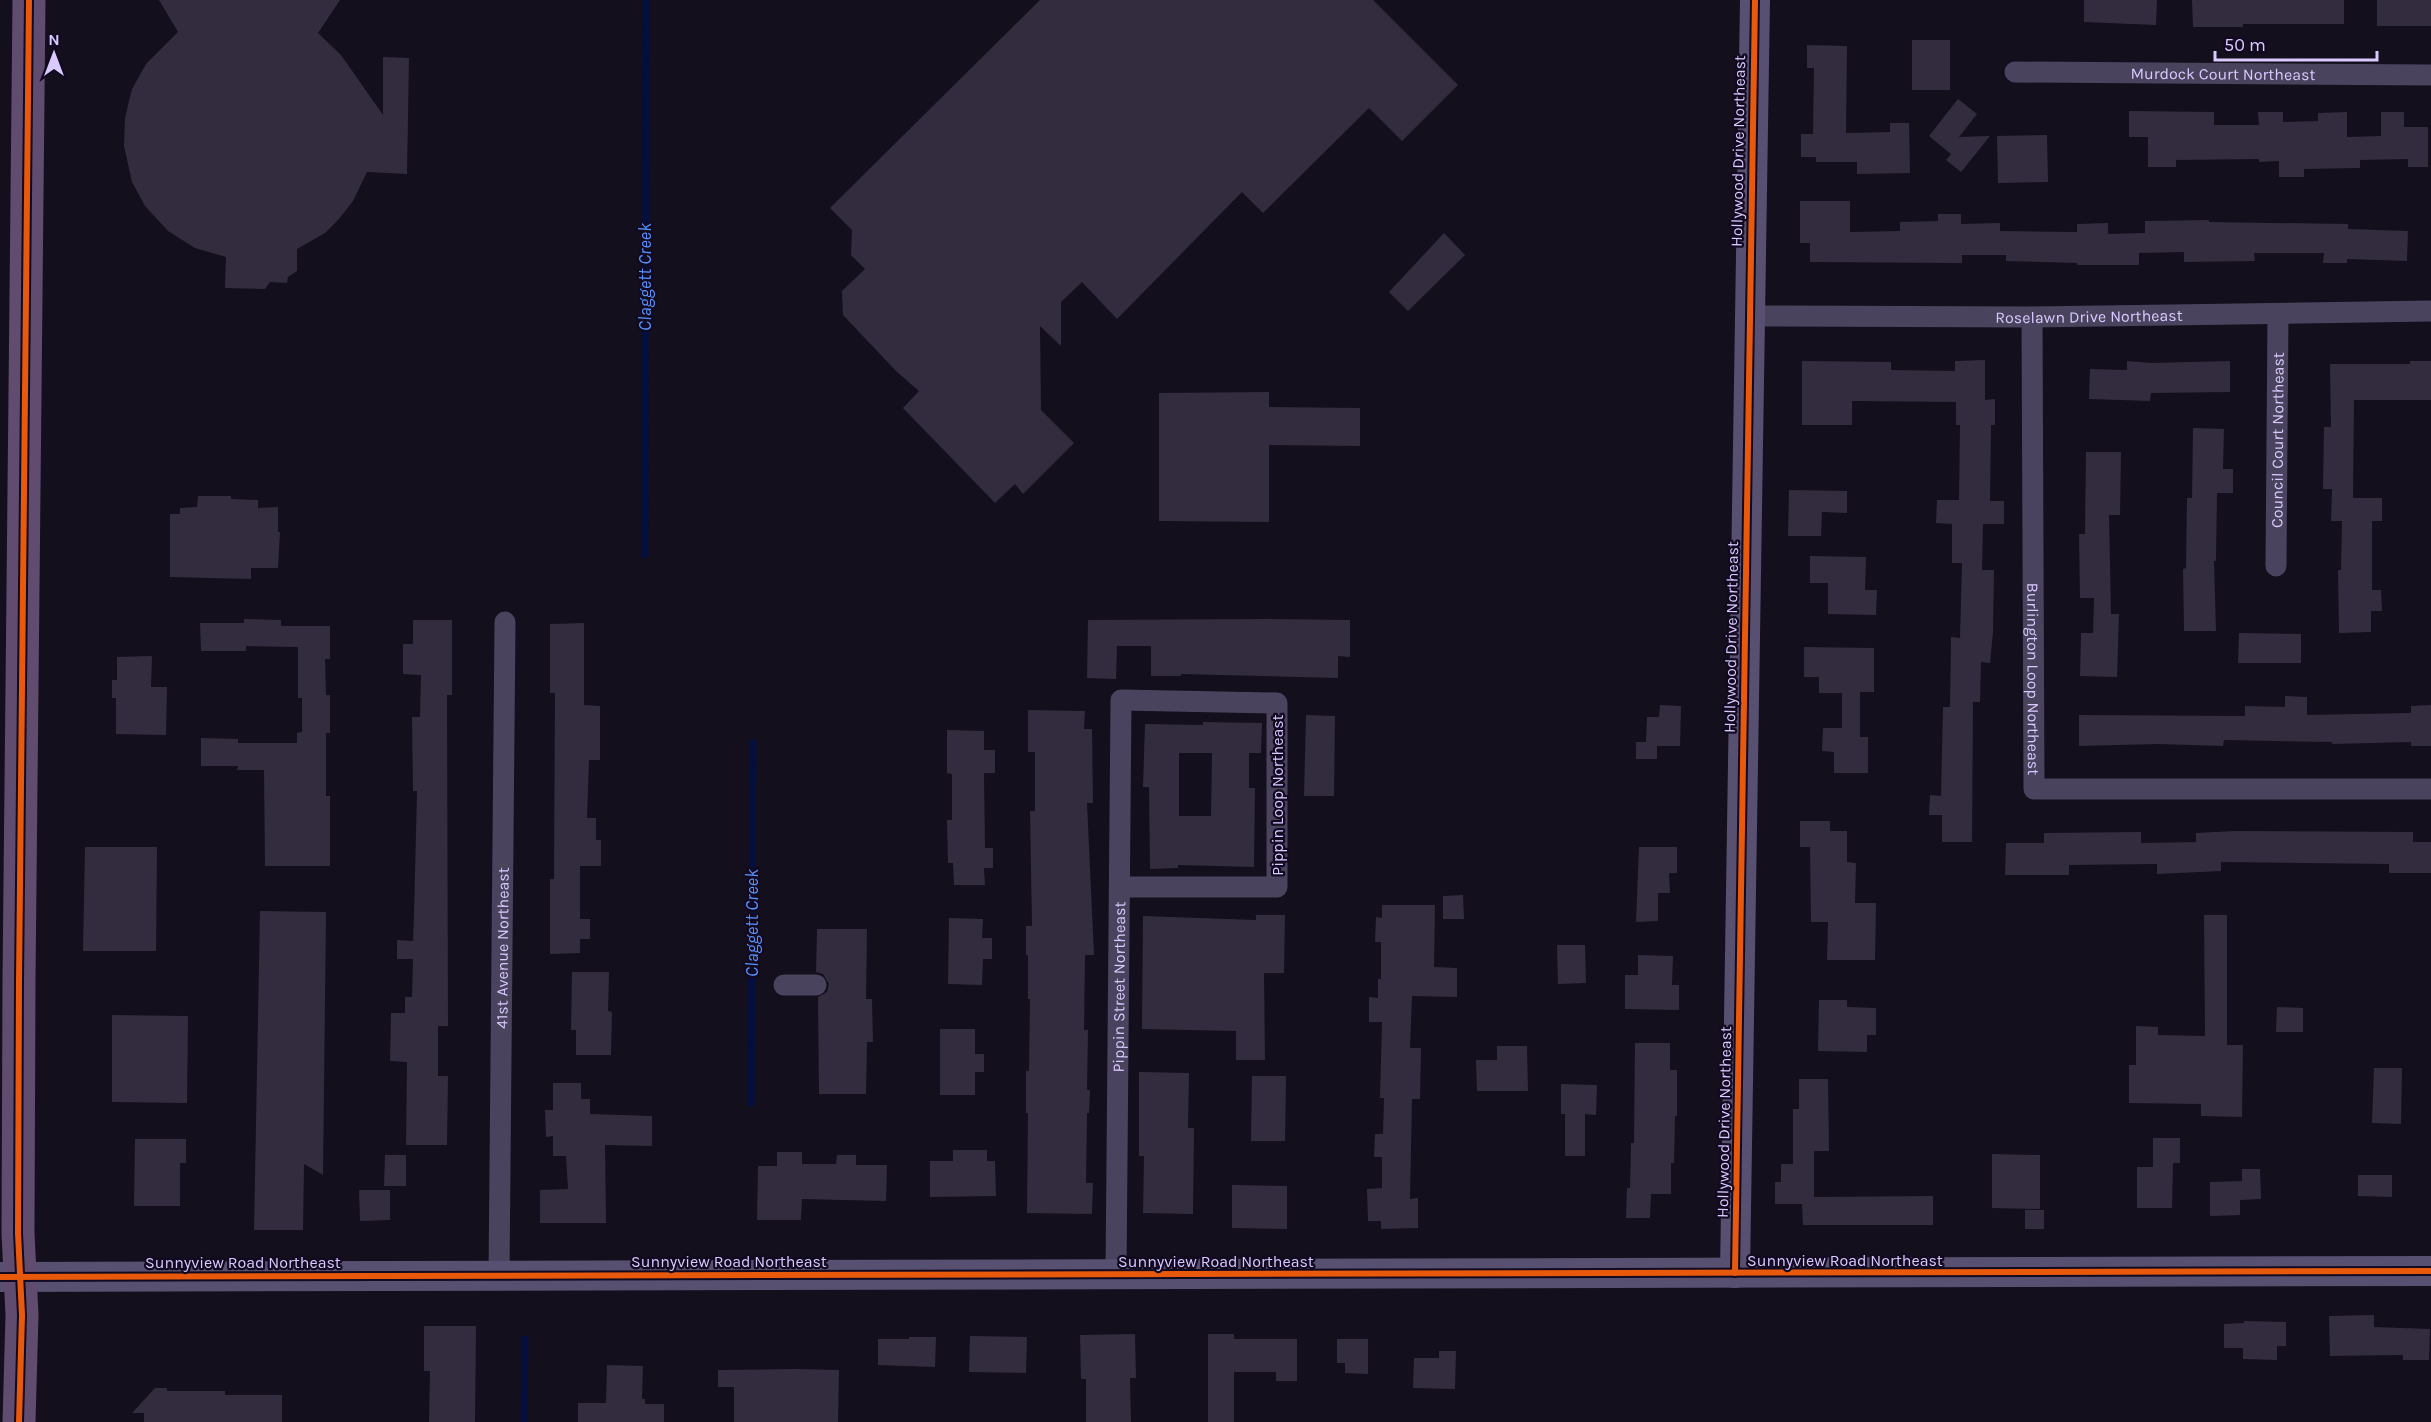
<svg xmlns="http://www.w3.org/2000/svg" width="2431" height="1422" font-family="Karla,sans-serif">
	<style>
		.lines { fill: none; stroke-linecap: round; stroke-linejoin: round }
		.stream { stroke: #050f3d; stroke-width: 7 }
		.building { fill: #332c3e; fill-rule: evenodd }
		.street { stroke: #49435d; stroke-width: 21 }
		.secondary { stroke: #575070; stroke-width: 30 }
		.primary { stroke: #5f4c6f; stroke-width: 33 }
		.cycleway-casing { stroke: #120a21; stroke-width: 10 }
		.cycleway { stroke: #e8590c; stroke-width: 6 }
		.labels { text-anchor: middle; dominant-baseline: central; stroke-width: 4.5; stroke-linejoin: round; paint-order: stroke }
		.street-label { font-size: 16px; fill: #dacaff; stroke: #120a21 }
		.water-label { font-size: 18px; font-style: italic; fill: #5893ff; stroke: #120a21 }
	</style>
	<rect width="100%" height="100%" fill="#130f1c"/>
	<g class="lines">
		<g class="stream">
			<path d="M645,555l1,-555"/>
			<path d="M751,1103l2,-360"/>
			<path d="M524,1422l1,-83"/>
		</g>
	</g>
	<g class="building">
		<path d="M159,0h181l-22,33 23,22 42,60v-58l26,1 -2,116 -40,-2 -14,29 -14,18 -14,14 -28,16v22l-9,6 -1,6 -17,-1 -5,7 -40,-1 1,-31 -31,-9 -27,-17 -23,-25 -13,-24 -8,-36 1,-28 4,-17 3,-12 14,-25 32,-32z"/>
		<path d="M1040,0h333l85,85 -56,56 -33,-33 -106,105 -21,-21 -125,127 -35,-37 -21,20v44l-21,-20 1,84 33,33 -51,51 -8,-10 -20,19 -92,-95 16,-17 -23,-20 -53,-56 -1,-24 23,-22 -14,-14 1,-25 -22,-22z"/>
		<path d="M2084,0h73l-1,25 -72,-3z"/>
		<path d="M2192,0h152v24h-101v3h-50z"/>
		<rect x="2377" y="0" width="54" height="26"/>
		<rect x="1912" y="40" width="38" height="50"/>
		<path d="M1807,45l40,1 -1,87 44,-1v-9h19l1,50 -53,1v-12h-41v-5h-15v-23h12l1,-66h-7z"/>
		<path d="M1958,99l19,15 -18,23 31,-1 -29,36 -15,-12 5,-6 -22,-18z"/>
		<path d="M2129,111l85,1v13h45l-1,-13h25v10l35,-1v-8l29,-1v25l34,-1v-24h23v15h24v40h-20v-8l-48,1v8l-56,1v8h-25v-16l-20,1v-3l-83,1v7h-28v-30h-19z"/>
		<path d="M2047,135l1,47 -50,1 -1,-47z"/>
		<path d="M1800,201h50v31l50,-1v-9l38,-1v-7h23v10l39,-1v8l77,1v-8l31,-1v11l37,-1v-12l64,-1v2l139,2v5l60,2 -1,30 -60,-2v4h-24l1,-10h-70l1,8 -71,1v-10l-45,1v12h-62v-2l-71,-2v-6h-44v8l-152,-1v-19h-10z"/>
		<path d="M1444,233l21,22 -57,56 -19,-19z"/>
		<path d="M1985,360v40l10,-1v26h-4l-1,76h14v23h-21l-1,46h12l-1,62 -3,31 -9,-1 -1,40h-7l-1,140h-30v-27h-13l1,-20 11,1 2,-89h7l1,-70 9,1 2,-75h-10v-39l-16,-1 1,-23h22l1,-75h-4v-23l-104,-1v24h-50v-64l89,1v8l64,1v-10z"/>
		<path d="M2127,361l24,2 79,-2v31l-79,1 -1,8 -61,-2 1,-30 37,1z"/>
		<path d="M2410,361h21v39h-77l-1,98h29v23h-10v69h9l1,21h-11v21l-32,1 -1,-63h3l1,-49h-11l1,-32h-9l1,-62h7l-1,-63h80z"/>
		<path d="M1269,392v15l91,1v38l-91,-1v77l-110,-1v-128z"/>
		<path d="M2193,428l31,1 -1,40h10v24h-16l-1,68h-2l2,70h-32l-1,-62 3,-1 1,-70h5z"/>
		<path d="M2086,452h35l-1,63h-11l2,99h8l-2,63 -37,-1 1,-43h12l1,-35h-14l-1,-64h6z"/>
		<path d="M1789,490l58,1v22l-25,-1 -1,24h-33z"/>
		<path d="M198,496h33v3l27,1v8l20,-1v25h2l-2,36h-27v11l-81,-2v-63h10v-6l17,-1z"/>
		<path d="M1810,556l56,1 -1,33h12l-1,25 -48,-1v-31h-18z"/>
		<path d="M244,619l37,1v6h49v33h-5l1,36h4v38h-4v63h4v70h-65l-1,-96h-27l1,-4h-37v-28l37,1v4h59v-10l5,-1v-34h-4v-51l-52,-1v5h-45l-1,-28h44z"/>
		<path d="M1261,619l89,1v37l-12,-1v22l-157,-4v2h-30v-30h-34l-1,33 -29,-1 1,-58z"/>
		<path d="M413,620h39v75h-5l1,331h-10v50h10l-1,69h-41l1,-83 -17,-1 1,-48h14v-16h7l1,-38h-16v-19l16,1 1,-27 3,-123h-4l-1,-74h8l1,-42 -18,-1v-30h10z"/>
		<path d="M584,623v82l16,1v54h-11l-2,58h9v22h5v26h-21v53h10v20h-10v14l-30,1v-75h4l1,-186h-5v-69z"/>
		<path d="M2239,633l62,1v29h-63z"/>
		<path d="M1804,647l70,1v44h-14v45h8v36h-34v-21l-12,-1 1,-23h19v-35h-23v-16h-15z"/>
		<path d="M152,656l-1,31h16l-1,48 -50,-1v-36h-4v-18h5v-23z"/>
		<path d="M2285,696l22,1v18l104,-2v-7l20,-1v41h-20v-4l-79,2v-2l-108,-2 -1,6 -65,-2 -79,2v-31l166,1v-10l40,1z"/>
		<path d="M1660,705l21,1 -1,40h-23v13h-21v-17h10l1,-25h12z"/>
		<path d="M1028,710l57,1 -1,18h8l1,74h-6l7,152h-9l-1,75h4l-1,60h3l-1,23h-2l-1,70h7l-1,31 -65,-1 1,-100h-2v-42h3l1,-72h-2v-44h-2v-29h6l-2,-115h5v-59h-7z"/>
		<path d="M1306,715l29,1 -1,80h-30z"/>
		<path d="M1203,722l59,1 -1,30h-12v35h6l-1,79 -76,-2v3l-28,1 -1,-82h-6l2,-63 58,1zM1179,753h33l-1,63h-32z"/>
		<path d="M947,730l37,1v19h11v23h-11l1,75h8v20h-9l1,17h-31l-1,-22h-5l-1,-43h5v-46l-5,-1z"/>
		<path d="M1800,821h30v10h17v31l9,1 -1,40h21l-1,57h-48l1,-38h-17l-1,-75h-10z"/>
		<path d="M2235,831l178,1v10h18v31h-42v-9l-168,-2v9l-64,3v-10l-88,1v10h-64l1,-32h38v-10l97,-1v11l55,-1v-9z"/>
		<path d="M85,847h72l-1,104h-73z"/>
		<path d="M1639,847h38v26h-8l1,20h-12v28l-22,1z"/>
		<path d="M1463,895l1,24h-21v-23z"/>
		<path d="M1382,905h53l-1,62 23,1v29l-45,-1 -2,52h11l-1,51h-8l-2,100 8,-1v30l-37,1v-8h-13l-1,-32 15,-1v-31h-8l1,-23h8l1,-36h-4l2,-76h-13v-25l9,1v-19h3v-37h-6l1,-25 6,1z"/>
		<path d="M260,911l66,1 -3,263 -19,-11 -1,66h-49z"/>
		<path d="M1256,915h29l-1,58h-20l1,87h-29v-29l-94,-2 1,-113 113,4z"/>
		<path d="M2204,915h23v130h16l-1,72 -41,-1v-12l-72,-1v-38h7v-39l22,1v8l47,1z"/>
		<path d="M949,918l34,1 -1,19h10v21h-9l-1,26 -34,-1z"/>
		<path d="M817,929h50l-1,70h6l1,43h-6l-1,52h-47l-1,-97 9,-5 2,-8 -6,-10 -7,-2z"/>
		<path d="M1557,945h28l1,38 -28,1z"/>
		<path d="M1638,955l35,1 -1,29h7v25l-54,-1v-34h13z"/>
		<path d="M572,972h37l-1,39 4,1 -1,43h-35v-25h-5z"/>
		<path d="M1819,1000h28v7l29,1v27h-9v17l-49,-1z"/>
		<path d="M2277,1007l26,1v24h-27z"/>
		<path d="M112,1015l76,1 -1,87 -75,-1z"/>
		<path d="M940,1029h35v25h9v18h-9v23h-35z"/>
		<path d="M1635,1043h35v27h7v46h-2l-1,47h-3v31h-20l-1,24h-24l1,-30h3l1,-45h3z"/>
		<path d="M1497,1046h30l1,45h-51l-1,-31h21z"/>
		<path d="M2374,1068h28l-1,56 -29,-1z"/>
		<path d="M1139,1072l50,1 -1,55h6l-1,86 -50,-1 1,-57h-5z"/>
		<path d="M1252,1076h34l-1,65h-34z"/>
		<path d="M1799,1079h29l1,72h-15v46l119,-1v29h-130l-1,-21h-27v-22h6v-18h12v-55h6z"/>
		<path d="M553,1083h28v16h9v15l62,2v30l-47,-1 1,78h-66v-33l28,-1 -2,-33h-13v-20l-7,1 -1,-27h8z"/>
		<path d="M1561,1084l36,1 -1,30 -11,-1v42h-20v-42h-4z"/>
		<path d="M2153,1138h27v25h-7l-1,45h-35v-41h16z"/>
		<path d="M135,1139h51v24h-6v43h-46z"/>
		<path d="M953,1150h34v11h8l1,35 -66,1v-36h23z"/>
		<path d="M777,1152h25v12h34l1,-9h19v10h31l-1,36 -84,-2 -1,21h-44l1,-54h19z"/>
		<path d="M1992,1154l48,1v54l-48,-1z"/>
		<path d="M385,1155h21v31h-22z"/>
		<path d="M2242,1169h18l1,30 -21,1v15l-30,1v-34l32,-1z"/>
		<path d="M2358,1175h34v22l-34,-1z"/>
		<path d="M1232,1185l55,1v43l-55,-1z"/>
		<path d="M359,1190h31v30l-30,1z"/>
		<rect x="2025" y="1210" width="19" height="19"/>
		<path d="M2374,1315v12l56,2 -1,31h-26v-5l-73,1 -1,-40z"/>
		<path d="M2244,1321l42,1v24h-9v14l-34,-1v-11h-19v-24l20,-1z"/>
		<path d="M424,1326h52l-1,96h-46l1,-51h-6z"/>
		<path d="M1135,1334l1,44h-6l1,44h-45v-43h-5l-1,-44z"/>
		<path d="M1208,1334h26v5h63v42h-21v-9h-42v50h-26z"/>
		<path d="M970,1336l57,1 -1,36 -57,-1z"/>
		<path d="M909,1337h27l-1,30 -57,-2v-26h31z"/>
		<path d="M1337,1339h31v35l-23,-1v-10h-8z"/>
		<path d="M1439,1351h17l-1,38 -42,-1 1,-30h25z"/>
		<path d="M607,1365l36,1 -1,33h3v5h19v18h-86v-19h28z"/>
		<path d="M795,1369l44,1 -1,52h-104v-35h-16v-17z"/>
		<path d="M155,1388h12v3h58v4h57v27h-138v-9h-12z"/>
	</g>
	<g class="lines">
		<g class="street">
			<path id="s1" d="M2015,72l416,3"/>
			<path id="s2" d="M1749,316l283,1 399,-6"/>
			<path id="s3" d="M2032,317l2,472h397"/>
			<path id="s4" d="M2276,566l2,-252"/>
			<path d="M784,985h32"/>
			<path id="s5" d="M499,1275l6,-653"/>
			<path id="s6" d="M1116,1275l5,-575 156,3v184h-156"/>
		</g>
		<g class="secondary">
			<path d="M1735,1273l20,-1273"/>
			<path d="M0,1277l2431,-6"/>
		</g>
		<path class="primary" d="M19,1422l3,-107 -4,-82 1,-252 10,-981"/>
		<g class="cycleway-casing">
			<g id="cycleway">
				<path d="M1735,1273l20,-1273"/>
				<path d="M0,1277l2431,-6"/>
				<path d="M19,1422l3,-107 -4,-82 1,-252 10,-981"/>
			</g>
		</g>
		<use href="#cycleway" class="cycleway"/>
	</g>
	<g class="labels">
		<g class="street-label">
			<text stroke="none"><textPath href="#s1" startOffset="208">Murdock Court Northeast</textPath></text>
			<text transform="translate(1738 151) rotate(-89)">Hollywood Drive Northeast</text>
			<text stroke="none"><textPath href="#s2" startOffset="340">Roselawn Drive Northeast</textPath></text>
			<text stroke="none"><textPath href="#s4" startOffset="126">Council Court Northeast</textPath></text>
			<text transform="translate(1731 637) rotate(-89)">Hollywood Drive Northeast</text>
			<text stroke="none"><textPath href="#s3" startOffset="362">Burlington Loop Northeast</textPath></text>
			<text transform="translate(1277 795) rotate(-90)">Pippin Loop Northeast</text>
			<text stroke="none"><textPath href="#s5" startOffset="327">41st Avenue Northeast</textPath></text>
			<text stroke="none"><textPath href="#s6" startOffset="288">Pippin Street Northeast</textPath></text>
			<text transform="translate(1724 1122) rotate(-89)">Hollywood Drive Northeast</text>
			<text x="1845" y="1260">Sunnyview Road Northeast</text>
			<text x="729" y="1261">Sunnyview Road Northeast</text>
			<text x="1216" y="1261">Sunnyview Road Northeast</text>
			<text x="243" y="1262">Sunnyview Road Northeast</text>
		</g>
		<g class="water-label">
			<text transform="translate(645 277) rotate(-90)">Claggett Creek</text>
			<text transform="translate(752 923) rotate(-90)">Claggett Creek</text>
		</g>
	</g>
	<g transform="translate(54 54)" stroke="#120a21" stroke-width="4.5" paint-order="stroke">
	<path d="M0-4.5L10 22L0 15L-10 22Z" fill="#dacaff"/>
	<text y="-9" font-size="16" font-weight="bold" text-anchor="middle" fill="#dacaff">N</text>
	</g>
	<path d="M2215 51v9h162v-9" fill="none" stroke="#dacaff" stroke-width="3"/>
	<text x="2224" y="51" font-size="18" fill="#dacaff" stroke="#120a21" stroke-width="4.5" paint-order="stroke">50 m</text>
</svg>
